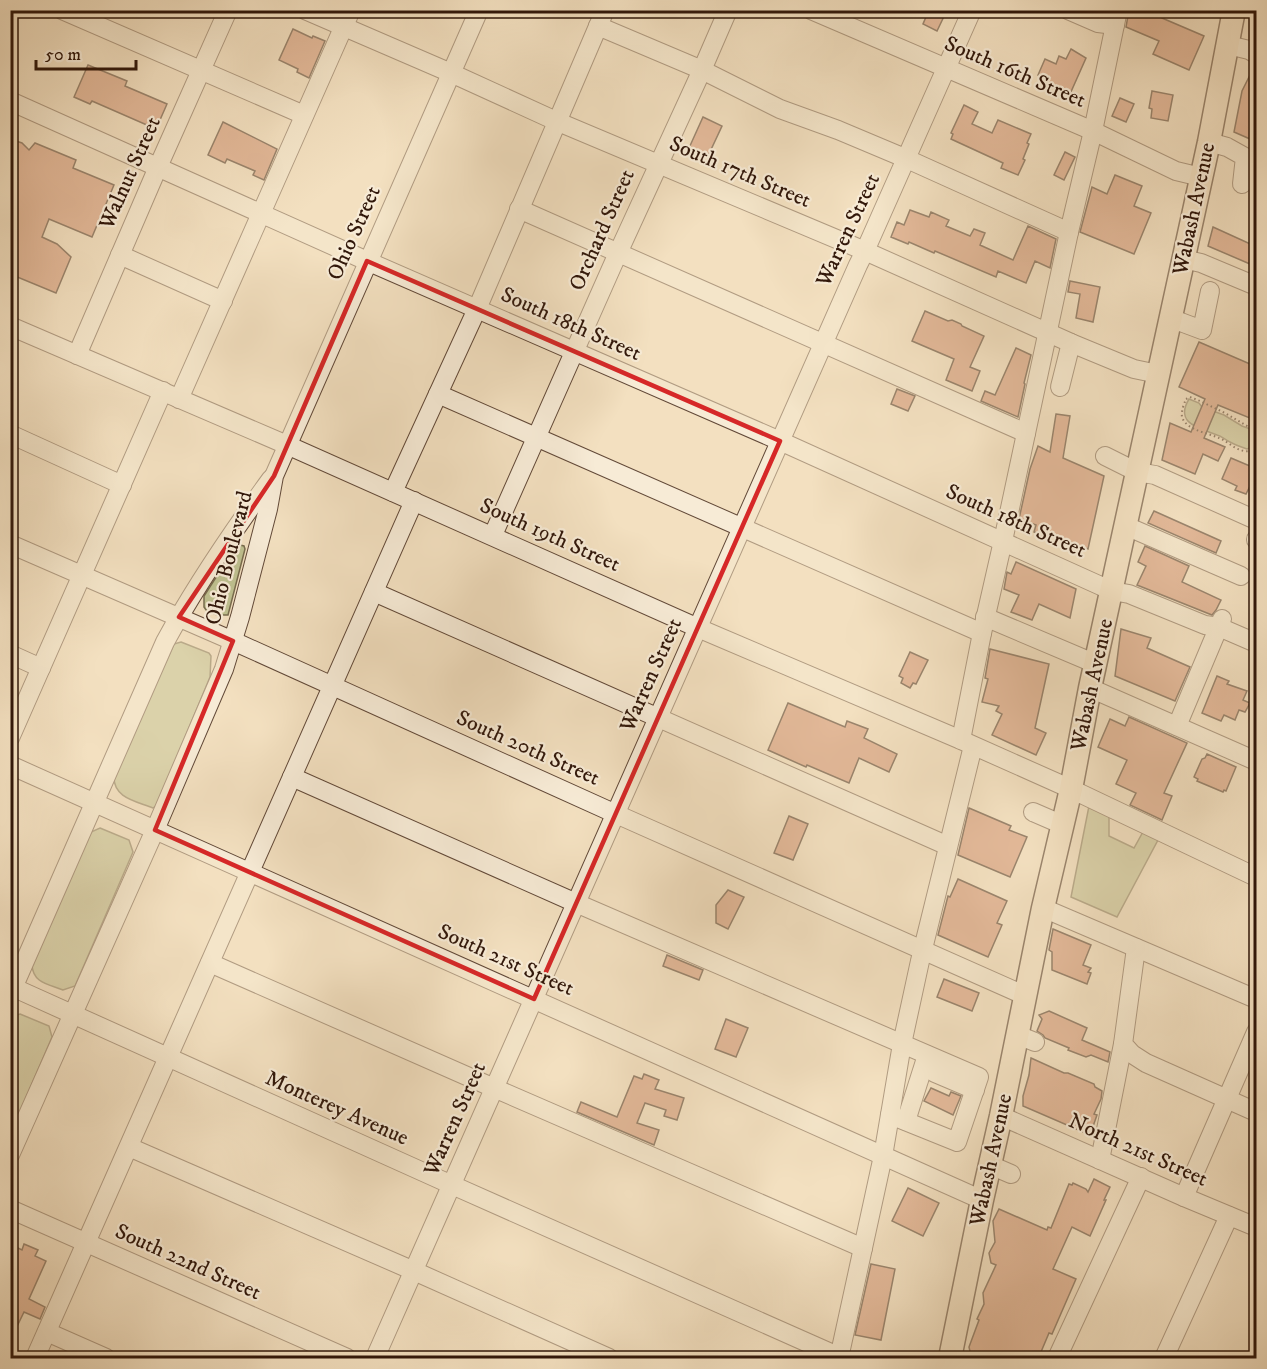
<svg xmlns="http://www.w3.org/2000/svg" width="1267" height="1369" font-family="'IM FELL DW Pica',serif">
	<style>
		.green { fill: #bfc190; stroke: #786c4d; stroke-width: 1.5 }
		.building { fill: #d08b6b; stroke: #31170a; stroke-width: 1.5 }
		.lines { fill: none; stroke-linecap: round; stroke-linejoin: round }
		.minor-casing { stroke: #624938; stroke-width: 20 }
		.major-casing { stroke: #31170a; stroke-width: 25 }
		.path { stroke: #31170a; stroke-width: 2; stroke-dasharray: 1.5 3; stroke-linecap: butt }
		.minor { stroke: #f7ebd6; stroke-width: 18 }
		.major { stroke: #f3e0c0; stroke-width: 22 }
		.marked { fill: none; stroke: #d62828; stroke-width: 4.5; stroke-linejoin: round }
		.labels { text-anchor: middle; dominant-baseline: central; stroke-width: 4.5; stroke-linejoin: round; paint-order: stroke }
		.street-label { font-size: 22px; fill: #31170a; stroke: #f7ebd6 }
	</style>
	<rect width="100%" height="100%" fill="#f3e0c0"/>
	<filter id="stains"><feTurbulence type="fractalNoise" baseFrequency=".00333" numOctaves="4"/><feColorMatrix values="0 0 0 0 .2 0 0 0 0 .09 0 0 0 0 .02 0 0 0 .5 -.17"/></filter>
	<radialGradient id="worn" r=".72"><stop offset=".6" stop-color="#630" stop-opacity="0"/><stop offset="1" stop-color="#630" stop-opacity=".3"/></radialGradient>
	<g class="green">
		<path d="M1189,399l10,4 3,4 22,8 18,11 14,5c2,9 0,15 -9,18 -6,-2 -12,-4 -17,-7 -5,-2 -8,-6 -13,-7 -17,-7 -43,-11 -28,-36z"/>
		<path d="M240,545l4,1 1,3 -17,66h-11l-11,-5 -2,-3v-11l32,-50z"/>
		<path d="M181,642l28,11 2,3 -1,21 -53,128 -4,3c-17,-7 -40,-10 -39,-32l60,-132z"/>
		<path d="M1089,806l20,9v21l25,12 10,-18 14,10 -41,77 -46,-20z"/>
		<path d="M100,828l29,12 4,12 -58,134 -12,4c-15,-6 -30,-7 -31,-25l59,-133z"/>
		<path d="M20,1014l29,12 3,11 -41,96v-116z"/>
	</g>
	<g class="building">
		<path d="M929,10h18l-10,21 -14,-7z"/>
		<path d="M1129,10h36l-3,8 42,18 -15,34 -36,-16 6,-13 -33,-14z"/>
		<path d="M293,29l19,9 1,-2 12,5 -16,37 -12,-6 1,-3 -19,-9z"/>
		<path d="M1071,49l15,9 -16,36 -25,-11 2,-4 -9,-4 7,-16 11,5 3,-8 7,3z"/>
		<path d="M88,65l39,16 -2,5 42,18 -11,25 -64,-28 -2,3 -16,-7z"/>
		<path d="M1255,65h2v77l-23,-10 8,-41z"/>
		<path d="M1152,91l21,4 -5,26 -17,-3 1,-9 -3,-1z"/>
		<path d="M1120,98l14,6 -8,18 -14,-6z"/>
		<path d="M964,105l14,7 -6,12 20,9 6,-13 33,14 -4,9 2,1 -6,15 2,1 -7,15 -17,-7 2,-5 -52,-24 2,-5 -2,-1z"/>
		<path d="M703,117l19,9 -14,30 -19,-8z"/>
		<path d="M223,122l54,27 -13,31 -11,-5 2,-4 -28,-12 -2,4 -17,-8z"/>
		<path d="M10,139l12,4 7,7 6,-7 41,17 -3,8 41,17 -22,52 -43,-18 -7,18 15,7 14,13 -15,36 -46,-19z"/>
		<path d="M1065,152l10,5 -11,23 -10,-5z"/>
		<path d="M1115,175l27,11 -8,20 17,7 -17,41 -54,-22 12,-45 15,7z"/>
		<path d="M910,210l19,7 2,-5 18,8 -3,6 24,10 4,-7 11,4 -5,12 33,15 15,-34 28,13 -6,29 -15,-7 -9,22 -28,-12 -2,6 -61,-26 -1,2 -25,-11 -1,2 -17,-7 6,-15 7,3z"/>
		<path d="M1213,227l44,20v20l-49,-21z"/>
		<path d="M1070,281l30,6 -7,35 -17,-4 4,-24 -12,-2z"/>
		<path d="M925,311l23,10 4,-1 9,4 1,2 22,10 -14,31 10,4 -8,20 -26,-11 8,-21 -42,-18z"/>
		<path d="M1199,342l58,25v54l-39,-16 -14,33 21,9 -7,14 -15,-7 -8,20 -33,-14 8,-37 21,9 14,-33 -26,-12z"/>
		<path d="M1016,348l15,7 -7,28 1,1 -7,33 -37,-16 4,-10 10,4z"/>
		<path d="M897,389l18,7 -7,15 -17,-7z"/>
		<path d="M1056,414l14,2 -7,42 41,18 -16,73 -41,-16 -1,3 -12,-4 2,-7 -17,-6 11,-50 8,-23 12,6z"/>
		<path d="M1231,458l26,11v3l-11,22 -11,-4 2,-4 -15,-7z"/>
		<path d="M1154,511l67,30 -5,12 -68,-30z"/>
		<path d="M1145,546l44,20 -7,16 39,18 -5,10 -4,5 -75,-30 9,-19 -8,-4z"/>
		<path d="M1016,562l60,27 -6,29 -31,-14 -7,16 -21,-8 8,-17 -15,-6 3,-17 4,2z"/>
		<path d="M1121,629l30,9 -4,10 43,19 -15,34 -60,-25z"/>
		<path d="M990,649l59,15 -14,64 11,5 -10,22 -44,-20 10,-21 -6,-3 3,-5 -17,-4 6,-23 -3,-1z"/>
		<path d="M910,652l18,8 -12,24 -3,-1 -3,5 -9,-5 2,-5 -4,-2z"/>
		<path d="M1217,676l12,5 -2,3 20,7 -4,9 7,3 -5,9 -6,-2 -4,10 -11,-5 -3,6 -19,-8z"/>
		<path d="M788,703l57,24 2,-6 21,8 -4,9 33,16 -8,18 -30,-14 -10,25 -42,-18 -1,2 -38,-17z"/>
		<path d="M1129,717l58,26 -23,50 8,3 -10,24 -32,-15 6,-12 -20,-9 11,-24 -29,-13 12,-28 15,7z"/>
		<path d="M1207,754l29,13 -10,24 -2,-1 -1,2 -26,-11 1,-2 -4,-2 8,-18 3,-1z"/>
		<path d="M969,808l42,18 -2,4 18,7 -17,40 -52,-22z"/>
		<path d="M789,816l19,8 -15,36 -19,-7z"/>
		<path d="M958,879l49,22 -10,22 5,2 -14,32 -50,-22 10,-39 2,1z"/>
		<path d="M728,890l16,7 -16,32 -12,-6v-18z"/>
		<path d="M1053,929l38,16 -8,20 8,3 -3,4 3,1 -4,11 -35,-14v-18l-3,-2z"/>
		<path d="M667,955l36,15 -4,10 -36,-14z"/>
		<path d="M944,979l35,14 -7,18 -35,-14z"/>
		<path d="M1049,1011l38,17 -5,12 28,12 -2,10 -17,-7 -5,2 -18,-7 1,-2 -24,-10 -2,-3 -6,-4 5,-12 -3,-4z"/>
		<path d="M726,1019l22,9 -12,29 -21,-8z"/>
		<path d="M1031,1058l33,15h4l26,11 1,3 7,4 -1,8 -7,15 3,1 -7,20 -67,-29v-10l6,-21z"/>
		<path d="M644,1074l15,6 -4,9 29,9 -7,22 -13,-4 2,-6 -21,-7 -8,20 22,7 -5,15 -77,-33 4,-10 36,15 17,-41 8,3z"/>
		<path d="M931,1088l18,8 2,-4 10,4 -8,19 -29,-14z"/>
		<path d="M1094,1179l16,8 -6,13h2l-16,36 -18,-9 -19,42 23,10 -24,55 -3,-1 -11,26h-60l-7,-3 -2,-9 10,-27 -2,-1 7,-15 -1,-11 13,-28 -5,-2 -2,-10 6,-11 -2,-21 6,-12 48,21 1,-3 3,1 18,-44 3,1 1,-2 13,6 2,3z"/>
		<path d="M908,1188l31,15 -16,33 -31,-15z"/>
		<path d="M24,1244l14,6 -3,6 11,5 -17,38 16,8 -5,12 -16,-7 -14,29v-77l8,-16 4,2z"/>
		<path d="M871,1264l24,5 -14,71 -26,-5z"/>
	</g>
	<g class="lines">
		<g class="minor-casing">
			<g id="minor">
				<path d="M62,10l242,105"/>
				<path d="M305,10l146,63 105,48 309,130 206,92 63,26 24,5"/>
				<path d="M811,10l282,121 83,40 25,6"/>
				<path d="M1068,10l30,13 17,2"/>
				<path d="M598,26l104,44 78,39 58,21 69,29 162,73"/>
				<path d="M1228,45l21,5 7,4"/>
				<path d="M10,101l357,160 413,180 332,150 17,3 76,31 14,2 37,16"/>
				<path d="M1209,142l18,5 18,10 -3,27"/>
				<path d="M519,209l507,224"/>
				<path d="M120,255l103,46"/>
				<path d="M1183,259l18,4 55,23"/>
				<path d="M1170,318l32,12 8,-39"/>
				<path d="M10,326l277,119 411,183 263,112 110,49 185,88"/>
				<path d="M77,355l81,-188 70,-157"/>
				<path d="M1060,387l11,-44"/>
				<path d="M438,394l544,239"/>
				<path d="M179,399l172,-389"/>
				<path d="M10,434l112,51"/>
				<path d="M1105,456l32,16 18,3 101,45"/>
				<path d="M393,492l84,-183 128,-299"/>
				<path d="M1126,526l115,50"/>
				<path d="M493,535l125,-282 84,-183 26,-60"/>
				<path d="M1256,540v-1"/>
				<path d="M10,544l223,97 383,173 410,182"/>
				<path d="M374,592l574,254"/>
				<path d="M985,617l111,47"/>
				<path d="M10,654l31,14"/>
				<path d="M1090,688l166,73"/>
				<path d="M1177,726l45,-107"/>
				<path d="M10,738l153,-347"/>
				<path d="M961,740l21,-107 21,-92 66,-309 24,-101 25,-121"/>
				<path d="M10,765l972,435"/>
				<path d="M292,777l284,126 403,174 -22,65 -67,-27"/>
				<path d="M1033,812l30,13"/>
				<path d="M1043,908l213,91"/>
				<path d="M1136,948l-13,96 9,10 14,9 110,49"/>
				<path d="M210,963l284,125 369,160"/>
				<path d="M10,986l442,199 390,173"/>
				<path d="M10,995l155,-353c31,-57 68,-111 106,-163"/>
				<path d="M1018,1035l17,7"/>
				<path d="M931,1057l4,16 40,17"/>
				<path d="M1001,1116l183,81 72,30"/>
				<path d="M906,1121l21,-66"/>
				<path d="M129,1147l285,124 195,87"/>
				<path d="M10,1155l145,-325 69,-161 16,-52 28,-108 6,-33 205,-466"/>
				<path d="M1100,1160l23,-116"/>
				<path d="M990,1165l21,9"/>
				<path d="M1184,1197l72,-165"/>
				<path d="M10,1209l337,149"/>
				<path d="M47,1332l59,26"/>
				<path d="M35,1358l379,-857"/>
				<path d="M375,1358l483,-1093 7,-14 107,-241"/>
				<path d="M839,1358l44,-202 19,-112 18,-83 53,-215"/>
				<path d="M1057,1358l84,-181"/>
				<path d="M1164,1358l65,-142"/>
			</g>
		</g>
		<g class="major-casing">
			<path id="major" d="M950,1358l32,-158 19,-84 42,-208 28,-119 19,-101 119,-546 25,-132"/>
		</g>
		<path class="path" d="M1256,429l-9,-3 -22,-13 -25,-12 -10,-4 -4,2c-2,5 -5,12 -4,18 4,13 26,16 37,21 8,3 15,11 25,13 5,1 9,-1 12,-5"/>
		<use href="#minor" class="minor"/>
		<use href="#major" class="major"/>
	</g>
	<path d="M0 0H1267V1369H0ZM367,261l413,180 -246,558 -379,-169 78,-189 -54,-24 95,-141z" fill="#f3e0c0" fill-opacity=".55" fill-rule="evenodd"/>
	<path class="marked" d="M367,261l413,180 -246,558 -379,-169 78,-189 -54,-24 95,-141z"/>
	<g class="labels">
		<g class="street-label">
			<text transform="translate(1015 72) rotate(23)">South 16th Street</text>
			<text transform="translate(740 172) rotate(23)">South 17th Street</text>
			<text transform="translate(130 173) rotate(-66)">Walnut Street</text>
			<text transform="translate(1194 209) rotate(-78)">Wabash Avenue</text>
			<text transform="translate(602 230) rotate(-66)">Orchard Street</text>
			<text transform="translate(848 230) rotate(-65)">Warren Street</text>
			<text transform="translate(354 233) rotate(-66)">Ohio Street</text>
			<text transform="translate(571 324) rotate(24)">South 18th Street</text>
			<text transform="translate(1016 521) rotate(24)">South 18th Street</text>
			<text transform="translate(550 535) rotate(24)">South 19th Street</text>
			<text transform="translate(229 558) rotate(-76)">Ohio Boulevard</text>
			<text transform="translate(651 675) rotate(-66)">Warren Street</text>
			<text transform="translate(1092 685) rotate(-78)">Wabash Avenue</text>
			<text transform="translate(528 748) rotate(24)">South 20th Street</text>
			<text transform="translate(506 960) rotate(24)">South 21st Street</text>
			<text transform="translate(337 1108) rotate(24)">Monterey Avenue</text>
			<text transform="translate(455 1119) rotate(-66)">Warren Street</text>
			<text transform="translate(1138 1150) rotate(24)">North 21st Street</text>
			<text transform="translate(991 1160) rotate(-78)">Wabash Avenue</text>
			<text transform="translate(188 1262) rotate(24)">South 22nd Street</text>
		</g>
	</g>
	<rect width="1267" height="1369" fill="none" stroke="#f3e0c0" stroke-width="36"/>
	<rect x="12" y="12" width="1243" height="1345" fill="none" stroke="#31170a" stroke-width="3"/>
	<rect x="18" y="18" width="1231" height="1333" fill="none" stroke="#31170a" stroke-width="1.5"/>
	<path d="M36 60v9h100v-9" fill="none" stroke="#31170a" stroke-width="3"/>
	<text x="45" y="60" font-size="18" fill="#31170a" stroke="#f7ebd6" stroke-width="4.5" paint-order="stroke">50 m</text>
	<rect width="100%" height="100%" filter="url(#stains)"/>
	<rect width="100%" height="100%" fill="url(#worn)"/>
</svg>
